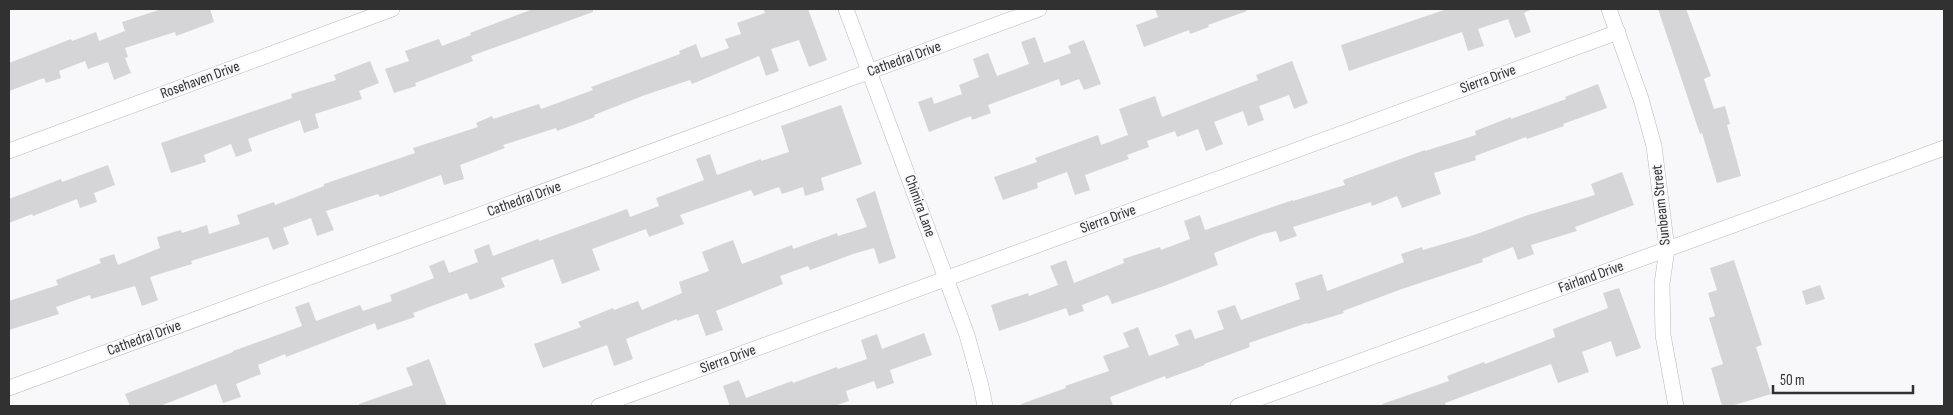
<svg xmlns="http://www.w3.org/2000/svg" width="1953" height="415" font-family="'Sofia Sans Condensed',sans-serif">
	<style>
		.building { fill: #d5d5d8 }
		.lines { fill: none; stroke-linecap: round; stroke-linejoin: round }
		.street-casing { stroke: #b7b8bb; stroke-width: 16 }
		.street { stroke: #fff; stroke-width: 15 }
		.labels { text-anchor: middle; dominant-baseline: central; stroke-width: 4; stroke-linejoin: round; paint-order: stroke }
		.street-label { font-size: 15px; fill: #313132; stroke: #f8f8fb }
	</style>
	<rect width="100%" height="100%" fill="#f8f8fb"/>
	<g class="building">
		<path d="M162,9h48l4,13 -38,14 -1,-4 -50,16 3,9 -3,1 6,15 -17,7 -6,-18 -20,7 -3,-8 -26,10 2,7 -15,5 -2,-5 -35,13v-28l62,-24 1,2 24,-9 3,9 26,-10 -3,-9z"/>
		<path d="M533,9h60v3l-122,44 2,5 -58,22 1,3 -22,7 -9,-24 24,-8 -4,-10 34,-12 3,7 29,-11 -1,-2z"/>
		<path d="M763,9h45l19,51 -18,7 -10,-27 -28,9 8,22 -13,5 -7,-20 -67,28 -2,-4 -45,15 -51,20 1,2 -38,14 -1,-3 -53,17 2,3 -45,17 4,14 -20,6 -3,-10 -61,22 -2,-3 -52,17 8,19 -17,6 -6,-18 -28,10 6,16 -16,6 -5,-13 -77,24 1,3 -42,13 8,23 -16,6 -7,-20 -44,13 -1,-4 -34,12 3,7 -50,16v-29l49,-16 -2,-5 45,-17 -2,-4 15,-5 4,11 42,-17 -3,-11 24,-7 1,3 25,-8 2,9 31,-10 -3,-9 37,-13 1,3 49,-19v-2l91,-31 -2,-5 65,-21 -2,-4 16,-7 1,3 46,-15 2,5 52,-19 -2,-3 89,-33 -1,-3 17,-7 5,14 28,-10 -4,-9 16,-5 -4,-11 28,-10z"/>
		<path d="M1155,9h91l1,2 -39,14 1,2 -19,7 -1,-4 -45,17 -8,-22 22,-8z"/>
		<path d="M1447,9h83v1l-6,3 7,19 -16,6 -7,-19 -30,10 6,17 -16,5 -6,-19 -113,39 -8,-26z"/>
		<path d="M1658,9h28l25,67 -7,3 10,30 11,-3 5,18 -3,1 14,51 -24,7 -15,-50 -2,1z"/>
		<path d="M1035,37l9,26 27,-10 -3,-7 16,-6 17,44 -17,6 -5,-11 -18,7 -2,-7 -71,26 3,8 -19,7 -1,-4 -42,16 -11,-30 14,-5 2,7 28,-10 -3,-9 20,-8 -6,-18 15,-6 9,23 32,-12 -8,-22z"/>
		<path d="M370,61l9,22 -20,8 3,8 -47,15 4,14 -15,5 -4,-13 -52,19 4,12 -16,6 -5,-13 -27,11 2,7 -35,11 -10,-30 131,-45 -1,-4 45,-14 -2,-5z"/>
		<path d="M1292,61l16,42 -14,6 -5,-14 -30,11 5,14 -16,6 -5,-15 -29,11 9,22 -17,7 -8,-22 -21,8 -2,-6 -28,10 2,6 -22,8 2,4 -44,16 5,15 -15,5 -8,-23 -30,11 1,5 -35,12 -9,-23 43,-15 -2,-4 63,-23 3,10 27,-10 -9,-26 36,-13 7,21 96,-37 -2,-5z"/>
		<path d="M1598,84l9,24 -44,16 1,2 -37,13 -1,-2 -51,19 1,4 -42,13 7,21 -39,14 -5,-12 -25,10 -1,-4 -78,25 4,9 -17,6 -4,-11 -13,3 -49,19 4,12 -54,21 -52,18 -4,-9 -26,10 2,6 -15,5 -3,-8 -67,23 -8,-26 37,-12 1,3 29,-11 -8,-19 16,-6 8,23 50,-20 -1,-4 37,-12 1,3 29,-11 -6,-18 16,-6 5,15 88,-30v1l52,-16 -2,-5 82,-30v1l51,-16 -1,-4 36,-14v2l55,-20 -1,-2z"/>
		<path d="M841,105l21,59 -41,14 3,12 -19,6 -2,-9 -21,7 -3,-7 -25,9 -3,-6 -71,25 4,9 -35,13 -3,-8 -54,20 8,21 -38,14 -9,-25 -52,19 4,9 -35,13 -3,-7 -54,20 2,4 -38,13 -2,-7 -89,34 -1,-3 -27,11 3,9 -25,10 5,13 -18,6 -7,-19 -56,22h-30l-5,-12 108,-42v-1l69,-25 -7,-19 14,-5 7,19 44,-16 3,6 29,-10 -2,-6 44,-17 -5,-12 15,-6 5,13 29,-11 -4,-12 15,-6 4,12 45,-17 1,2 88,-32 3,8 29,-11 -3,-8 48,-18 -8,-21 14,-5 7,21 44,-16v2l28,-9 -8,-26z"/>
		<path d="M108,165l7,20 -21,8 3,9 -17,6 -3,-9 -44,17 -1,-2 -23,9v-24l52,-20 1,3z"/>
		<path d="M1622,172l12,33 -59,22 2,4 -46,14 3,9 -16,6 -5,-13 -31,12 1,3 -84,28 -56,21 1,2 -36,11 -1,-1 -58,20 1,4 -46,17 1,1 -39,14 -1,-3 -55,21 3,9h-91l-1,-2 45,-16 -1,-2 44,-15 -6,-15 26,-9 -6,-14 15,-6 11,29 30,-11 -4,-10 16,-6 4,10 29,-10 -7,-18 18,-6 6,15 59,-21 -5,-16 27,-9 5,17 77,-29 -3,-8 21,-7 1,3 51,-15 54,-20 67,-20 -4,-11z"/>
		<path d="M875,191l21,67 -17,6 -5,-16 -21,6 -43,16 -2,-4 -28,10 3,8 -67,27 7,19 -17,6 -8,-22 -21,7v-2l-51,20 7,20 -19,7 -7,-21 -64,23 -9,-24 47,-17 -3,-5 35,-14 1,2 24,-9 4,9 40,-17 -3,-11 30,-11 -7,-19 31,-12 9,24 50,-19 1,4 44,-16 1,3 29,-9 -11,-28z"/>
		<path d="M1734,260l28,85 -6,2 15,47 -40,12h-9l-11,-38 12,-4 -14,-46 6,-2 -7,-23 9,-3 -7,-22z"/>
		<path d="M1820,285l5,14 -19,6 -4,-14z"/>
		<path d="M1619,288l22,60 -25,9 -5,-16 -29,11 7,20 -31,11 -7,-19 -106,39 1,3h-63l-1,-2 67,-23 -2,-5 37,-14 1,2 70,-27 -2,-8 55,-21 -5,-15z"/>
		<path d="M924,333l8,22 -42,15 4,13 -17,6 -3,-8 -28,10 3,10 -15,5h-105v-2l-6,-18 16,-6 7,18 46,-17 1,2 44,-16 1,2 29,-10 -6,-19 16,-6 5,15z"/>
		<path d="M429,359l18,47h-88v-2l54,-19 -7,-17z"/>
	</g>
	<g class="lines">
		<g class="street-casing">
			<g id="street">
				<path d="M846,9l121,326 14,51 4,20"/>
				<path d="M1609,9l32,90 13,47 13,103 -5,35 1,51 13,71"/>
				<path d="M9,151l383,-142"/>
				<path d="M9,388l1030,-379"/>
				<path d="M599,406l1019,-374"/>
				<path d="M1238,406l706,-258"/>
			</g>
		</g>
		<use href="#street" class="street"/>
	</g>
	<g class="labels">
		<g class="street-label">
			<text transform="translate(904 59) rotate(-20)">Cathedral Drive</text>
			<text transform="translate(1488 79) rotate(-20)">Sierra Drive</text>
			<text transform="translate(200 80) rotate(-20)">Rosehaven Drive</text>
			<text transform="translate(524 199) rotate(-20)">Cathedral Drive</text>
			<text transform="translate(1661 205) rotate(-96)">Sunbeam Street</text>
			<text transform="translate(920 206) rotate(70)">Chimira Lane</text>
			<text transform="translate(1108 219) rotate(-20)">Sierra Drive</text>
			<text transform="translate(1591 277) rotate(-20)">Fairland Drive</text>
			<text transform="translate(144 338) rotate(-20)">Cathedral Drive</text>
			<text transform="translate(728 359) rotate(-20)">Sierra Drive</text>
		</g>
	</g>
	<rect width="1953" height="415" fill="none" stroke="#313132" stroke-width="20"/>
	<path d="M1773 385v8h140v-8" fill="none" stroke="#313132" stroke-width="2.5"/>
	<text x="1780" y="385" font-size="15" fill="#313132" stroke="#f8f8fb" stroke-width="4" paint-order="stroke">50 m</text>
</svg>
